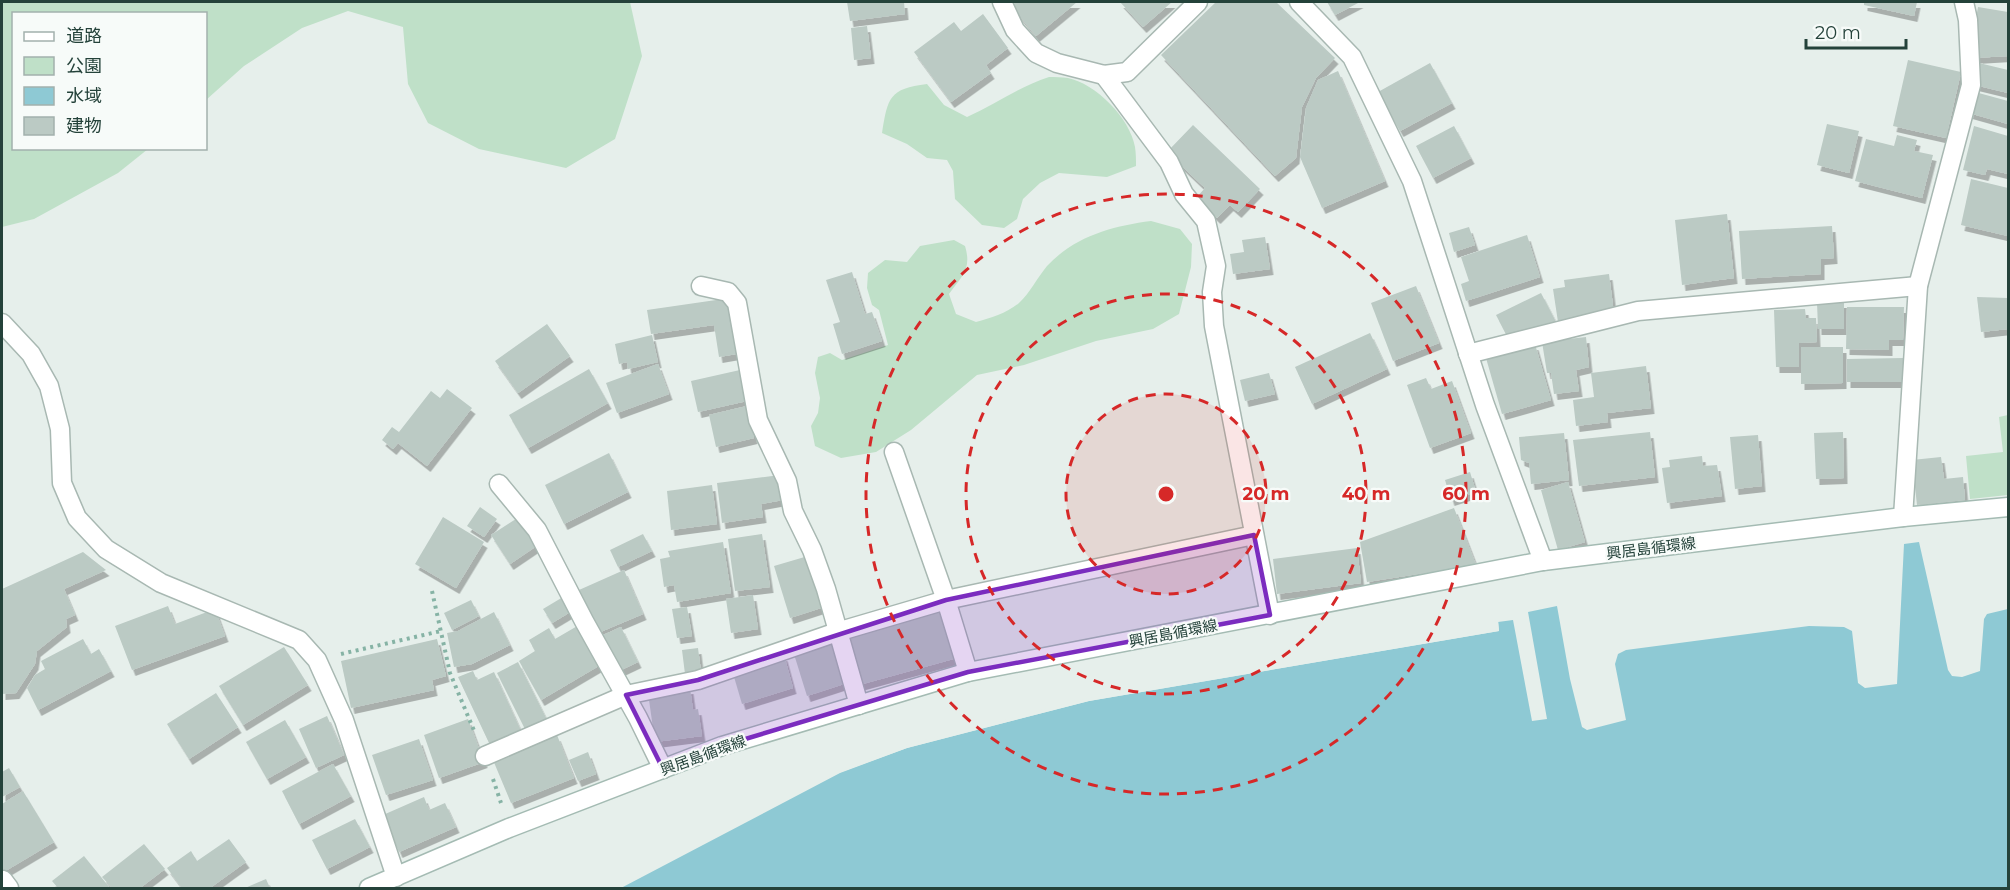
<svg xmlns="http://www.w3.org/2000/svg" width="2010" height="890" font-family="Montserrat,'Noto Sans JP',sans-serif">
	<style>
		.green { fill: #bfe0c8 }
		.water { fill: #8ec9d4 }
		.pier { fill: #e6efeb }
		.building { fill: #bbcac4; filter: url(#shadow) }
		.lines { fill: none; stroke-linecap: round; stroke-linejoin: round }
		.minor-casing { stroke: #a8b8b2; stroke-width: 21 }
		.secondary-casing { stroke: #a4bbb3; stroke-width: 21 }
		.path { stroke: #86b3a5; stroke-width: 4; stroke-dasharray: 3 4.5; stroke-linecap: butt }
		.minor { stroke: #fff; stroke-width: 18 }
		.secondary { stroke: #fff; stroke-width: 18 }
		.marked { fill: #7b2cbf; fill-opacity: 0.2; stroke: #7b2cbf; stroke-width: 4.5; stroke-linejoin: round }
		.ring { fill: none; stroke: #d62828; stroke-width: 3; stroke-dasharray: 10 8 }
		.labels { text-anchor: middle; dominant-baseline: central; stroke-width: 4.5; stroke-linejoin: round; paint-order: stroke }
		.street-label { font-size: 15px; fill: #24423a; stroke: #f7fbf9 }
		.centre { fill: #d62828; stroke: #f7fbf9; stroke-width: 3 }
		.ring-label { font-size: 18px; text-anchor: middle; font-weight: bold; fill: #d62828; stroke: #f7fbf9; stroke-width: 4.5; stroke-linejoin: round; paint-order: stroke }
	</style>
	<defs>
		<filter id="shadow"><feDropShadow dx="3.5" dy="6" stdDeviation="0" flood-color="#0004"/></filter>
	</defs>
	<rect width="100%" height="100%" fill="#e6efeb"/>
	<g class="green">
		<path d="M2,2h628l12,54 -27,83 -49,29 -87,-19 -51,-26 -20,-39 -5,-57 -55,-16 -46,17 -58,38 -38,34v-86h-192v134l134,1 -30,24 -84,46 -32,8z"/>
		<path d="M1049,77c6,0 13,0 19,1 28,6 62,40 67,69 1,6 1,13 1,19l-29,11 -48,-4 -19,10 -17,16 -6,20 -13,9 -22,-3 -27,-26 -2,-28 -6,-11 -20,-2 -20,-14 -25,-11c6,-36 7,-44 45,-49l17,21 23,12c28,-12 53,-31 82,-40z"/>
		<path d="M1151,221l29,8 12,15 -1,23 -12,47 -26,15 -57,12 -72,24 -47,10 -66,55 -35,22 -35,6 -26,-12 -4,-20 7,-13 2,-15 -5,-25 3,-16 12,-4 12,7 46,-15 -9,-35 -7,-5 -5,-17 1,-15 17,-13 22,2 13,-16 34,-6 11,6c7,23 -3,30 -16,48l7,20 20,8c15,-4 31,-9 43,-19 11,-10 18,-25 28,-37 28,-30 66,-40 104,-45z"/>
		<path d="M2008,415v80l-38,4 -4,-43 37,-4 -4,-35z"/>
	</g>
	<path class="water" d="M1919,542l29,128 4,6 10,1 18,-6 4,-52 3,-5 21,-5v279h-1387l219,-115 67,-25 182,-47 410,-70 -1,-9 15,-2 19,101 15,-2 -19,-107 29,-6 13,73 12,48 5,3 39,-10 -11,-56 3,-10 8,-4 183,-24 35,1 8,4 6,52 7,5 32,-4 7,-140z"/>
	<path class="pier" d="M1498,619l1,12 -410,70 -182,47 -85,31 17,-9 67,-25 182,-47 408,-69 -1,-8z"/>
	<g class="building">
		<path d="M847,2h57l1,12 -55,7z"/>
		<path d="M1016,2h61l-41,34 -25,-30z"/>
		<path d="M1120,2h52l-29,25z"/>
		<path d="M1216,2h60l59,56 -19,20 -14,29 -6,51 -21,18 -114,-121z"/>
		<path d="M1327,2h33l-25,13z"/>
		<path d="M1864,2h53l-3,14 -50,-11z"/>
		<path d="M1978,7l30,5v44l-34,2 -3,-13z"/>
		<path d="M983,14l25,34 -22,17 5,8 -40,29 -37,-50 40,-30 7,9z"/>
		<path d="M867,26l4,32 -17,2 -3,-32z"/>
		<path d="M1908,60l53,12 -15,66 -53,-12z"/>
		<path d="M1430,63l22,40 -52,28 -22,-39z"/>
		<path d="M1979,63l29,7v23l-33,-8z"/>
		<path d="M1338,71l47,110 -63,27 -22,-51 6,-49 12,-28z"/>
		<path d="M1975,92l33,9v23l-39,-11z"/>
		<path d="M1827,124l32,7 -10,42 -32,-8z"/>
		<path d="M1193,125l67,64 -22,23 -8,-7 -13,13 -21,-20 9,-10 -38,-36z"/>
		<path d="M1454,126l17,32 -38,20 -17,-32z"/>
		<path d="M1974,126l34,10v38l-21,-5 -2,6 -22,-5z"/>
		<path d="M1897,135l20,5 -3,11 19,4 -11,43 -67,-17 11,-42 28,7z"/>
		<path d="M1971,179l37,9v48l-47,-11z"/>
		<path d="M1727,214l7,64 -52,7 -7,-65z"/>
		<path d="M1832,226l2,32 -13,1v15l-79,5 -3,-48z"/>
		<path d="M1469,227l6,18 -21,7 -5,-19z"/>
		<path d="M1527,235l13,42 -74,24 -5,-17 8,-3 -8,-24z"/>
		<path d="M1265,237l5,32 -37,5 -3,-20 14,-2 -2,-12z"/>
		<path d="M852,272l13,42 7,-2 10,29 -40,13 -9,-30 7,-2 -14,-42z"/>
		<path d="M1609,274l5,40 -56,8 -5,-33 12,-2 -1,-7z"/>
		<path d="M1416,286l23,57 -46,18 -22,-58z"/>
		<path d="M1541,293l18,35 -50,12 -13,-25z"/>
		<path d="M1977,297l31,1v31l-27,3z"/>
		<path d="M723,299l13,11 6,43 -23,4 -5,-32 -63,9 -4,-24z"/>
		<path d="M1817,302h27v27h-26z"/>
		<path d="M1847,307h57l-1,33h-14v10l-43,-1z"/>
		<path d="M1805,309l1,9h10l1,24 -18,1v24h-23l-2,-57z"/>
		<path d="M547,324l23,32 -52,37 -23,-32z"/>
		<path d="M1370,333l17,36 -75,35 -17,-37z"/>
		<path d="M652,335l6,27 -30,7 -1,-7 -8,2 -4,-20z"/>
		<path d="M1586,337l3,30 -13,3 3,21 -25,3 -3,-21h-4l-5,-31z"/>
		<path d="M1535,344l16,56 -49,14 -16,-56z"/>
		<path d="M1801,347h42v36l-42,1z"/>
		<path d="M1903,358v24h-56v-23z"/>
		<path d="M658,364l11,30 -52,19 -11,-30z"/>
		<path d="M1646,366l5,42 -44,5 1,9 -32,4 -3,-26 21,-3 -3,-24z"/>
		<path d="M589,369l19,34 -80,45 -19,-33z"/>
		<path d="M740,370l7,31 -49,11 -7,-31z"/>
		<path d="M1269,373l6,21 -30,7 -5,-21z"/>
		<path d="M1426,378l5,11 21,-8 19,52 -41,15 -23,-63z"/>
		<path d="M447,389l25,19 -45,58 -29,-23 -5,6 -11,-9 10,-13 7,5 32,-41 9,7z"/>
		<path d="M747,406l7,32 -38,9 -7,-32z"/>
		<path d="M1650,432l5,45 -76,9 -6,-46z"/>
		<path d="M1843,432l1,46 -28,1 -2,-46z"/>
		<path d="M1564,433l5,47 -38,4 -2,-21 -8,-3 -2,-23z"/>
		<path d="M1758,435l4,51 -27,3 -5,-52z"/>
		<path d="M609,453l19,39 -64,32 -19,-39z"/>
		<path d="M1702,456l1,10 14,-1 5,31 -55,7 -5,-35 8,-1 -1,-7z"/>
		<path d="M1941,457l3,22 19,-2 2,23 -48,5 -5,-45z"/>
		<path d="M1470,472l6,20 -25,8 -6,-20z"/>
		<path d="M780,475l3,25 -22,4 2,13 -41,6 -5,-40z"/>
		<path d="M1568,482l17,60 -27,8 -17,-60z"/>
		<path d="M712,485l5,39 -46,6 -4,-39z"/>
		<path d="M480,507l17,12 -13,18 -17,-11z"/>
		<path d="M1454,508l22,57 -109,17 -7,-40z"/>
		<path d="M443,517l41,25 -28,46 -41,-24z"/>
		<path d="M519,517l19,28 -28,19 -19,-29z"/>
		<path d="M643,534l9,17 -34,16 -8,-17z"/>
		<path d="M762,534l8,53 -35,4 -7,-52z"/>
		<path d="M723,542l8,51 -54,9 -3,-17 -10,2 -4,-28 10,-2 -2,-6z"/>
		<path d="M1357,548l4,35 -84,11 -4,-35z"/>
		<path d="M83,552l23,18 -42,19 11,26 -9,4 1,8 -30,24 -2,13 -19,29 -14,1v-105z"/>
		<path d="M808,556l16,51 -34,11 -16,-52z"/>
		<path d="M624,570l19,44 -45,19 -19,-43z"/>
		<path d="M753,595l5,34 -27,4 -5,-34z"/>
		<path d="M563,597l9,14 -20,12 -9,-14z"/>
		<path d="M471,600l8,16 -27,14 -8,-17z"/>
		<path d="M168,606l7,18 40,-15 10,27 -93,34 -17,-44z"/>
		<path d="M687,607l5,29 -15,2 -5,-29z"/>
		<path d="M943,607l14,51 -98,27 -13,-51z"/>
		<path d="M494,612l16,33 -38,19 -18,3 -7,-34 11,-2z"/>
		<path d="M579,625l23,39 -61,36 -22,-39 16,-10 -6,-11 20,-12 6,11z"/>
		<path d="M621,627l17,35 -19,9 -18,-35z"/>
		<path d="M83,639l8,15 8,-5 12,22 -73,39 -11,-22 8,-13 10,-6 -4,-8z"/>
		<path d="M437,639l9,37 -14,4 2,10 -83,18 -10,-47z"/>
		<path d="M834,639l13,44 -40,13 -14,-45z"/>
		<path d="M284,647l24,38 -65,40 -24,-39z"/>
		<path d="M698,648l3,24 -16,2 -3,-24z"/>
		<path d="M784,655l9,33 -51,16 -10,-34z"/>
		<path d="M518,662l30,60 -21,11 -30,-60z"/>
		<path d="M473,671l4,9 17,-8 27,59 -31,14 -32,-68z"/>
		<path d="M690,688l3,22 5,-1 4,27 -47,6 -7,-49z"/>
		<path d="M216,693l22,34 -49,32 -22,-35z"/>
		<path d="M327,716l17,39 -28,13 -17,-39z"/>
		<path d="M468,719l16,43 -45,16 -15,-43z"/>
		<path d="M285,720l21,37 -39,22 -21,-37z"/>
		<path d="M557,735l17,43 -63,25 -18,-43z"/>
		<path d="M419,739l14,41 -47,15 -14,-40z"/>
		<path d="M588,752l8,22 -18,7 -9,-21z"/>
		<path d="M333,764l18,32 -52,28 -17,-33z"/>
		<path d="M9,768l11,19 -18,10v-25z"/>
		<path d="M23,791l31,51 -52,31v-69z"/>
		<path d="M424,797l5,13 16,-7 11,24 -57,25 -16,-37z"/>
		<path d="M355,819l15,28 -43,22 -15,-29z"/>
		<path d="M229,839l17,23 -36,26h-28l-15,-20 24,-17 6,10z"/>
		<path d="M144,844l21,25 -25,19h-28l-10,-11z"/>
		<path d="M84,856l26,32h-52l-6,-7z"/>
		<path d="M266,879l4,9h-25z"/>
	</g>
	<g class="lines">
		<g class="minor-casing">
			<g id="minor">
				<path d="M1002,2l13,28 21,23 21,10 47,12 23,-3 71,-70"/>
				<path d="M1299,2l53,55 60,124 73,224 58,156"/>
				<path d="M1104,75l65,87 15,32 22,27 10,45 -4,26 2,34 56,289"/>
				<path d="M701,286l27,6 9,11 21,117 29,61 6,30 19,39 14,39 33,116"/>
				<path d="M2,323l29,31 18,32 11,43 2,54 15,35 29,31 55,34 138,57 18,20 27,60 52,157"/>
				<path d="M1468,354l170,-43 280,-25"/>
				<path d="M894,452l52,148 22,72"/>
				<path d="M499,484l38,46 47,91 54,97 25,51"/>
				<path d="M1903,517l15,-231 53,-201 -3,-65 -4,-18"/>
				<path d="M485,756l141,-61 72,-15 139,-48 109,-32 308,-65"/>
				<path d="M3,880l6,8"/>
			</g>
		</g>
		<g class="secondary-casing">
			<path id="secondary" d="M369,888l140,-60 213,-82 246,-74 575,-111 360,-44 105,-10"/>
		</g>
		<g class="path">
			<path d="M432,591l18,82 25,60"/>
			<path d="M341,654l100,-23"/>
			<path d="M493,779l8,24"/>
		</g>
		<use href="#minor" class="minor"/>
		<use href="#secondary" class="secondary"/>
	</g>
	<path class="marked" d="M1254,535l16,80 -302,57 -246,74 -59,23 -37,-74 72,-15 248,-80z"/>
	<circle cx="1166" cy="494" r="100" fill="#d62828" fill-opacity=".12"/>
	<g class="ring">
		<circle cx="1166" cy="494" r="100"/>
		<circle cx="1166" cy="494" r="200"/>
		<circle cx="1166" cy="494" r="300"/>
	</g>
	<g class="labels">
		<g class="street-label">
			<text transform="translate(1651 548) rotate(-7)">興居島循環線</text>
			<text transform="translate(1173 633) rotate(-11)">興居島循環線</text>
			<text transform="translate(703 755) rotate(-20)">興居島循環線</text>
		</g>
	</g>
	<circle cx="1166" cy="494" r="9" class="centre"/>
	<g class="ring-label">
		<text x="1266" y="500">20 m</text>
		<text x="1366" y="500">40 m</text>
		<text x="1466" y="500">60 m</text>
	</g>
	<rect width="2010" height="890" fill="none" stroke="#24423a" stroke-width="6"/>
	<rect x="12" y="12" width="195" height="138" fill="#f7fbf9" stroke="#a3b1ad" stroke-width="1.5"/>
	<rect x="24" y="32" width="30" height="9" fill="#ffffff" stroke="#a3b1ad" stroke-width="1.5"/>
	<text x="66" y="42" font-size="18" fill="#24423a">道路</text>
	<rect x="24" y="57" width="30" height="18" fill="#bfe0c8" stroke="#a3b1ad" stroke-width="1.5"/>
	<text x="66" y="72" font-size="18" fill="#24423a">公園</text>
	<rect x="24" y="87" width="30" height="18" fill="#8ec9d4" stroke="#a3b1ad" stroke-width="1.5"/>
	<text x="66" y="102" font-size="18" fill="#24423a">水域</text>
	<rect x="24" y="117" width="30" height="18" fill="#bbcac4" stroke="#a3b1ad" stroke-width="1.5"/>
	<text x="66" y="132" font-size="18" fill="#24423a">建物</text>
	<path d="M1806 39v9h100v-9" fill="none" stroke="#24423a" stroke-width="3"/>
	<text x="1815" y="39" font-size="18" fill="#24423a" stroke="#f7fbf9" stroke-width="4.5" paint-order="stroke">20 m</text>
</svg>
